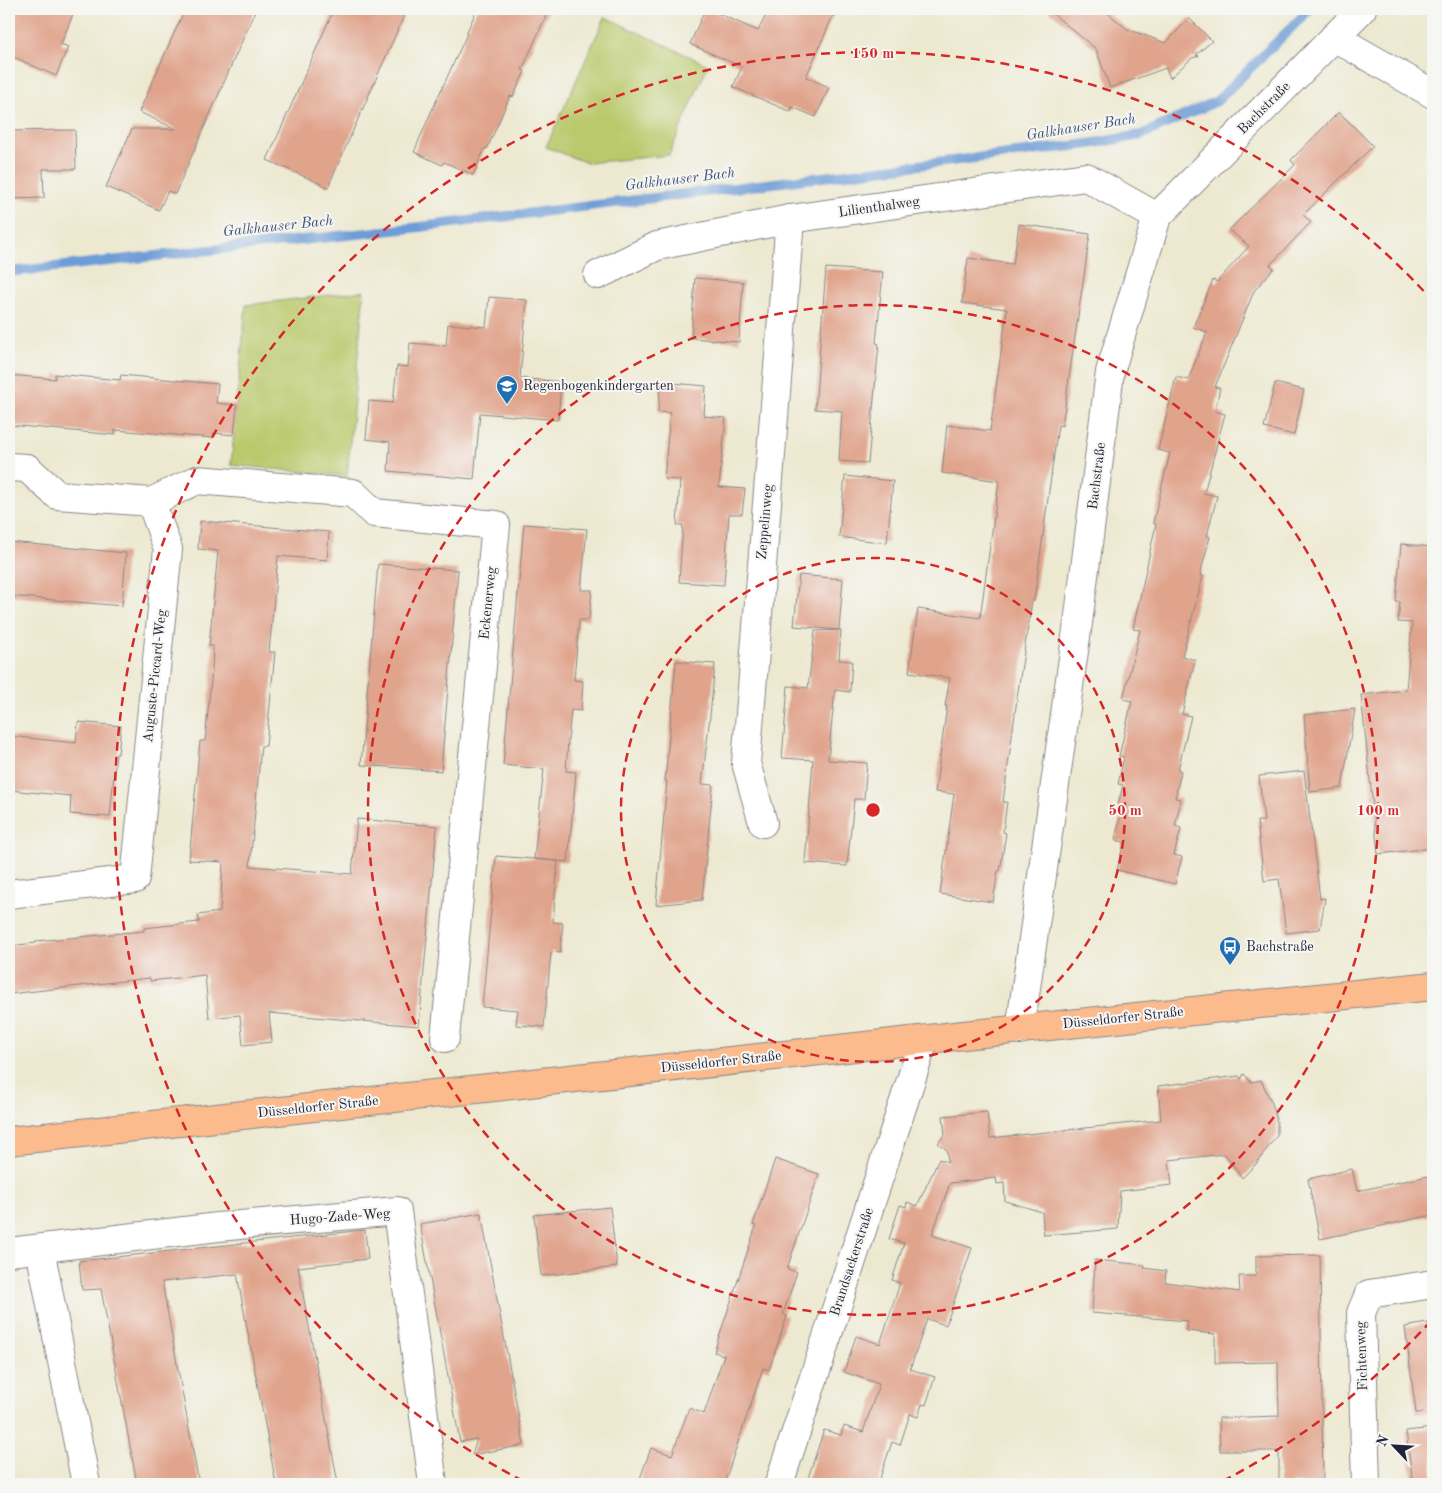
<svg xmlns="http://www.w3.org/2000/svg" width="1442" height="1493" font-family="'Old Standard TT',serif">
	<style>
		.green { fill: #bac96c; stroke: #6e7654 }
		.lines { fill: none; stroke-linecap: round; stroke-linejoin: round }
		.stream { stroke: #6d9cd6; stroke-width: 10 }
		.building { fill: #e0a38b }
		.minor-casing { stroke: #888686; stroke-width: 30 }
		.primary-casing { stroke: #888686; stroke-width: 30 }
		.minor { stroke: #fff; stroke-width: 28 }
		.primary { stroke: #fbbb8d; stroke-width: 28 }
		.ring { fill: none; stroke: #d62828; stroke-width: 2.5; stroke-dasharray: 9 6 }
		.labels { text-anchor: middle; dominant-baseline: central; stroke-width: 4; stroke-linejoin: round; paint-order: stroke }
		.street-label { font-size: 14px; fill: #22223b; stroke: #f6f6f2 }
		.poi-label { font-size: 14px; fill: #22223b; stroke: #f6f6f2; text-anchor: start }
		.water-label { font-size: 15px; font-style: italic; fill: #405379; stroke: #f6f6f2 }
		.centre { fill: #d62828; stroke: #f6f6f2; stroke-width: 2.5 }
		.ring-label { font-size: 15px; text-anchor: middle; font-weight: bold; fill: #d62828; stroke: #f6f6f2; stroke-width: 4; stroke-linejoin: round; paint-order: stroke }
	</style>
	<rect width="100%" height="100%" fill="#f6f6f2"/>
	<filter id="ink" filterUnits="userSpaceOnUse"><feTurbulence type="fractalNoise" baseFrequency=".02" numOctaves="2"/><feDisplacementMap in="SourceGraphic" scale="10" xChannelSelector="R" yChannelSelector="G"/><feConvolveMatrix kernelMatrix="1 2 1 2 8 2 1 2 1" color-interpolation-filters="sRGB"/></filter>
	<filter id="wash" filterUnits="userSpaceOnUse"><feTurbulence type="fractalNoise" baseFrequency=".0096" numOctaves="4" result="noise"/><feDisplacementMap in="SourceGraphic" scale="20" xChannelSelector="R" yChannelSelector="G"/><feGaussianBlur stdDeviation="1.12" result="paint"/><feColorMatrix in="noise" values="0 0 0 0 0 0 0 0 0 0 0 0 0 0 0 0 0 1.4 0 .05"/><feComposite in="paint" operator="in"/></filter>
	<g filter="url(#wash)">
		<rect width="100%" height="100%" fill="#ede9d1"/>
		<g class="green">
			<path d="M605,17l103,48 -39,90 -82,8 -41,-16z"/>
			<path d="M364,291l-17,185 -116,-11 15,-160z"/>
		</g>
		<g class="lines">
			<path class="stream" d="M9,272l403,-44 677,-84 52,-9 76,-34 93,-92"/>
		</g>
		<g id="blocks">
			<g class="building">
				<path d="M9,9h66l-14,35 7,3 -12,29 -47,-21z"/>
				<path d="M185,9h71l-81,185 -7,-3 -9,19 -53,-23 26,-58h44l-37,-17z"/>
				<path d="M334,9h73l-79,178 -61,-27z"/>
				<path d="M477,9h72l-27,61 3,1 -12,26 -3,-1 -23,53 -2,-1 -12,27 -29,-13 -2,3 -28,-13 18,-42 35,-76h-1z"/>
				<path d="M705,9h3l50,22 11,-22h67l-30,68 23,10 -13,30 -24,-10 -1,5 -58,-25 9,-20 -52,-23z"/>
				<path d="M1047,9h56l24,20 39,14 23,-25 23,23 -16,14 3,1 -7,2 -22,20 -4,-10 -56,20 -14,-39z"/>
				<path d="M1339,112l34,34 -70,69 8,7 -41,43 4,3 -20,23 -39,96 5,1 -5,23 10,3 -21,79 13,3 -10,40 3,1 -10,38 3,1 -21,80 13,4 -13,54 9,2 -13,54 3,1 -6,27 6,1 -6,27 6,2 -7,27 8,2 -7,27 -58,-14 7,-28 -9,-2 6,-27 -5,-1 7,-27 -5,-1 6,-27 -5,-1 13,-55 -9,-2 17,-69 -7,-1 23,-105 -3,-1 17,-70 -12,-3 18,-73 12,3 19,-48 -14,-5 20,-47 4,2 32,-36 -20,-16 66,-65 -4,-5z"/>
				<path d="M75,130l1,39h-33l1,29 -35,1v-68z"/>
				<path d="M1019,224l71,10 -28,192 -4,-1 -24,176h-2l-13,83 -16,118h4l-4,30 3,1 -6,38h-2l-5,31 -53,-8 14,-100 -19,-2 12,-86h-2l5,-28 -41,-6 9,-63 62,9 19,-137 -57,-8 5,-48 43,6 17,-122 -45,-6 6,-45 45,6z"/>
				<path d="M826,268l57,4 -7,71 3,1 -11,119 -29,-2 3,-50 -27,-2z"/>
				<path d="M695,278l48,4 -4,60 -48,-4z"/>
				<path d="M489,297l38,3 -7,78 41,4 -3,38 -78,-7 -6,66 -86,-8 2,-29 -24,-3 3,-38 24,2 4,-37 11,1 2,-24 36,3 2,-22 38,3z"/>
				<path d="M55,374l65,6 1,-5 97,9 -2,19 21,2 -3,30 -20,-2 -1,5 -98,-8v5l-106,-10v-50l46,4z"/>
				<path d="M661,382l45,4 -2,30 22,2 -7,69 26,2 -3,25h-13l-5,71 -45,-3 4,-57h-6l3,-45 -16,-1 6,-66 -12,-1z"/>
				<path d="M1275,383l29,7 -10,45 -30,-7z"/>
				<path d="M845,476l48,5 -6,62 -48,-6z"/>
				<path d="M200,521l129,11 -2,28 -49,-4 -9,96h6l-9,94h-5l-11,120 102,8 5,-55 80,7 -18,200 -150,-13 3,29 -29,3 -3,-30 -31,3 -4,-43 -55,6v-3l-141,16v-48l27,-3v-2l108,-10v-3l55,-6 -1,-7 22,-3 3,-50 -34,-2 11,-119h5l7,-71 1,-24h-4l9,-95 -20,-2z"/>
				<path d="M524,524l63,5 -6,61h11l-3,30h-10l-5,60 9,1 -2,30 -10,-1 -3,31 -2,30 10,1 -8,90 -34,-3 10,-90 -41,-4z"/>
				<path d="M9,542l117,11 -4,53 -113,-10z"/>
				<path d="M1401,544l32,3v301l-55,6 -17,-159 45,-5 6,-67 -14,-1 2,-20h-4z"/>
				<path d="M378,564l80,6 -17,201 -80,-6z"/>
				<path d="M799,575l44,4 -4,51h2l-2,30 13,1 -2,31 -15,-2 -7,70 39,3 -3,36h-10l-7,67 -42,-3 8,-103 -31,-2 6,-72 20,2 7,-57 24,-1 -45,-4z"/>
				<path d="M676,661l39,3 -5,52 -8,68 11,1 -11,115 -46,5 11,-124h-2z"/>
				<path d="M1355,709l-13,79 -32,4 -6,-77z"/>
				<path d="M78,722l43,4 -3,28h-2l-6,63 -40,-3 1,-18 -62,-6v-54l67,7z"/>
				<path d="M1304,771l16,128 5,-1 -5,31 -34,4 -7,-54 -15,2 -7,-60h7l-5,-45z"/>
				<path d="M496,856l62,5 -5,61 10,1 -3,30 -9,-1 -7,75 -28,-2 2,-15 -36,-3z"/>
				<path d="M1244,1074l7,8 10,-2 11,23 5,19v13l-21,29 -14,14 -17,-24 -56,6 3,25 -52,6 -2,38 -74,6 -2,-23 -37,-11 -1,-18 -7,1 -1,-6 -46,5 -18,52 40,13 -26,77 -19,-6 -17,50 25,8 -9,28 -4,-1 -4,13 -8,-3 -10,31 -8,-3 -14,42h-72l18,-54 17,5 3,-9 19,6 16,-48 -35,-12 12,-36 24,8 20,-61 -8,-3 12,-37 -15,-4 11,-34 6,2 1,-5 10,4 22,-47 9,3 -1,-12 -9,-7 7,-8 -2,-19 44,-4 3,26 171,-18 -3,-34 81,-10 2,3z"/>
				<path d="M775,1159l44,15 -32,95 10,3 -14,42 4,2 -18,54 -6,-2 -39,116h-86l13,-36 21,7 17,-47 15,6 20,-59 -10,-3 42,-126 -3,-1z"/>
				<path d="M1352,1169l5,22 76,-16v40l-113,24 -12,-60z"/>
				<path d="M610,1207l7,60 -76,9 -7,-61z"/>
				<path d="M481,1213l43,232 -52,10 5,-16 -17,3 -40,-218z"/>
				<path d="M365,1230l3,29 -70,8 40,217h-62l-39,-210 -75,8 37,202h-62l-36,-195 -19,1 -3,-29z"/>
				<path d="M1320,1255l3,229h-44v-33h-59l-1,-33 60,-2 -1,-54 -63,1v-29l-28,-3 1,-10 -96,-8 3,-53 50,5 -1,3 22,3 -1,11 75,10 -1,-16h17v-20z"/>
				<path d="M1433,1322v90l-17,1 -11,-86z"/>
				<path d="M1433,1428v56h-20l-7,-53z"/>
			</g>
		</g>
	</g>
	<g filter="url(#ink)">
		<use href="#blocks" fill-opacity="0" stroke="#888686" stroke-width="1"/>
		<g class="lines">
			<g class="minor-casing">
				<g id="minor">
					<path d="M1334,37l99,57"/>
					<path d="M598,275l59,-29 133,-27 296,-42 71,40"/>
					<path d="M9,467l18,1 30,27 94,7 17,47 -33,330 -126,15"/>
					<path d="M151,502l46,-22 156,13 21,20 122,12 -51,513"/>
					<path d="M763,823l-17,-60 44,-544"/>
					<path d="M1020,1030l58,-407 32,-251 47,-155 205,-208"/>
					<path d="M40,1249l46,235"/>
					<path d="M9,1252l209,-25 179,-16 36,273"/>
					<path d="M779,1484l145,-444"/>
					<path d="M1366,1484l-5,-171 8,-19 64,-10"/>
				</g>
			</g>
			<g class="primary-casing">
				<path id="primary" d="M9,1141l955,-106 469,-49"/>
			</g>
			<use href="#minor" class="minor"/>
			<use href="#primary" class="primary"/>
		</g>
	</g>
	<g class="ring">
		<circle cx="873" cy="810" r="252"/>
		<circle cx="873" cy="810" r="505"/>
		<path d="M1431 1321A757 757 0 0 1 1223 1481M523 1481A757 757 0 1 1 1431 299"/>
	</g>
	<defs>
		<g id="school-pin" transform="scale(1.125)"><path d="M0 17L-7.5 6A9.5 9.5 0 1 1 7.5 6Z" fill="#1f6fb2" stroke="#f6f6f2"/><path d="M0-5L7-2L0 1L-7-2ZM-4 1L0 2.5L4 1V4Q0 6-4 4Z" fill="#fff"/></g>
		<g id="bus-pin" transform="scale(1.125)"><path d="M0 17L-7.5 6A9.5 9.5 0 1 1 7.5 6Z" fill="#1f6fb2" stroke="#f6f6f2"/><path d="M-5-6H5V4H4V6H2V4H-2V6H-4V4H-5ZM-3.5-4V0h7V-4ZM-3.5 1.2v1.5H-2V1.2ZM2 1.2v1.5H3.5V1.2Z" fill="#fff"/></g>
	</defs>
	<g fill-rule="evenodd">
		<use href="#school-pin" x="507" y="386"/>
		<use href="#bus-pin" x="1230" y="947"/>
	</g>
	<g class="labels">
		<g class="street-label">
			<text transform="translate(1264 108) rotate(-45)">Bachstraße</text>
			<text transform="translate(879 207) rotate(-8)">Lilienthalweg</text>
			<text transform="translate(1097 476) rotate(-83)">Bachstraße</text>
			<text transform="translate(765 522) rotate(-85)">Zeppelinweg</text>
			<text transform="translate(488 603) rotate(-84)">Eckenerweg</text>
			<text transform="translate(155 676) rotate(-84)">Auguste-Piccard-Weg</text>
			<text transform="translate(1123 1018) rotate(-6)">Düsseldorfer Straße</text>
			<text transform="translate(721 1062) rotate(-6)">Düsseldorfer Straße</text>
			<text transform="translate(318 1107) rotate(-6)">Düsseldorfer Straße</text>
			<text transform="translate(340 1217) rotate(-4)">Hugo-Zade-Weg</text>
			<text transform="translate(852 1262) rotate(-72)">Brandsackerstraße</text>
			<text transform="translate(1362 1356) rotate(-92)">Fichtenweg</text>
		</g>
		<g class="poi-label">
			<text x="523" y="386">Regenbogenkindergarten</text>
			<text x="1246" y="947">Bachstraße</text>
		</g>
		<g class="water-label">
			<text transform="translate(1081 128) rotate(-9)">Galkhauser Bach</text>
			<text transform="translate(680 180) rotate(-7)">Galkhauser Bach</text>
			<text transform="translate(278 227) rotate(-6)">Galkhauser Bach</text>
		</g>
	</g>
	<circle cx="873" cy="810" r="8" class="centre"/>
	<g class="ring-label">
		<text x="873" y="58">150 m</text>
		<text x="1125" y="815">50 m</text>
		<text x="1378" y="815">100 m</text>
	</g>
	<rect width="1442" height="1493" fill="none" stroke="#f6f6f2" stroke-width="30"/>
	<g transform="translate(1394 1446) rotate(295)" stroke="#f6f6f2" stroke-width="4" paint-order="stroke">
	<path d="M0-4L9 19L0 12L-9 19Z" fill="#22223b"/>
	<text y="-8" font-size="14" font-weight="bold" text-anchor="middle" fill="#22223b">N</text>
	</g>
</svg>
